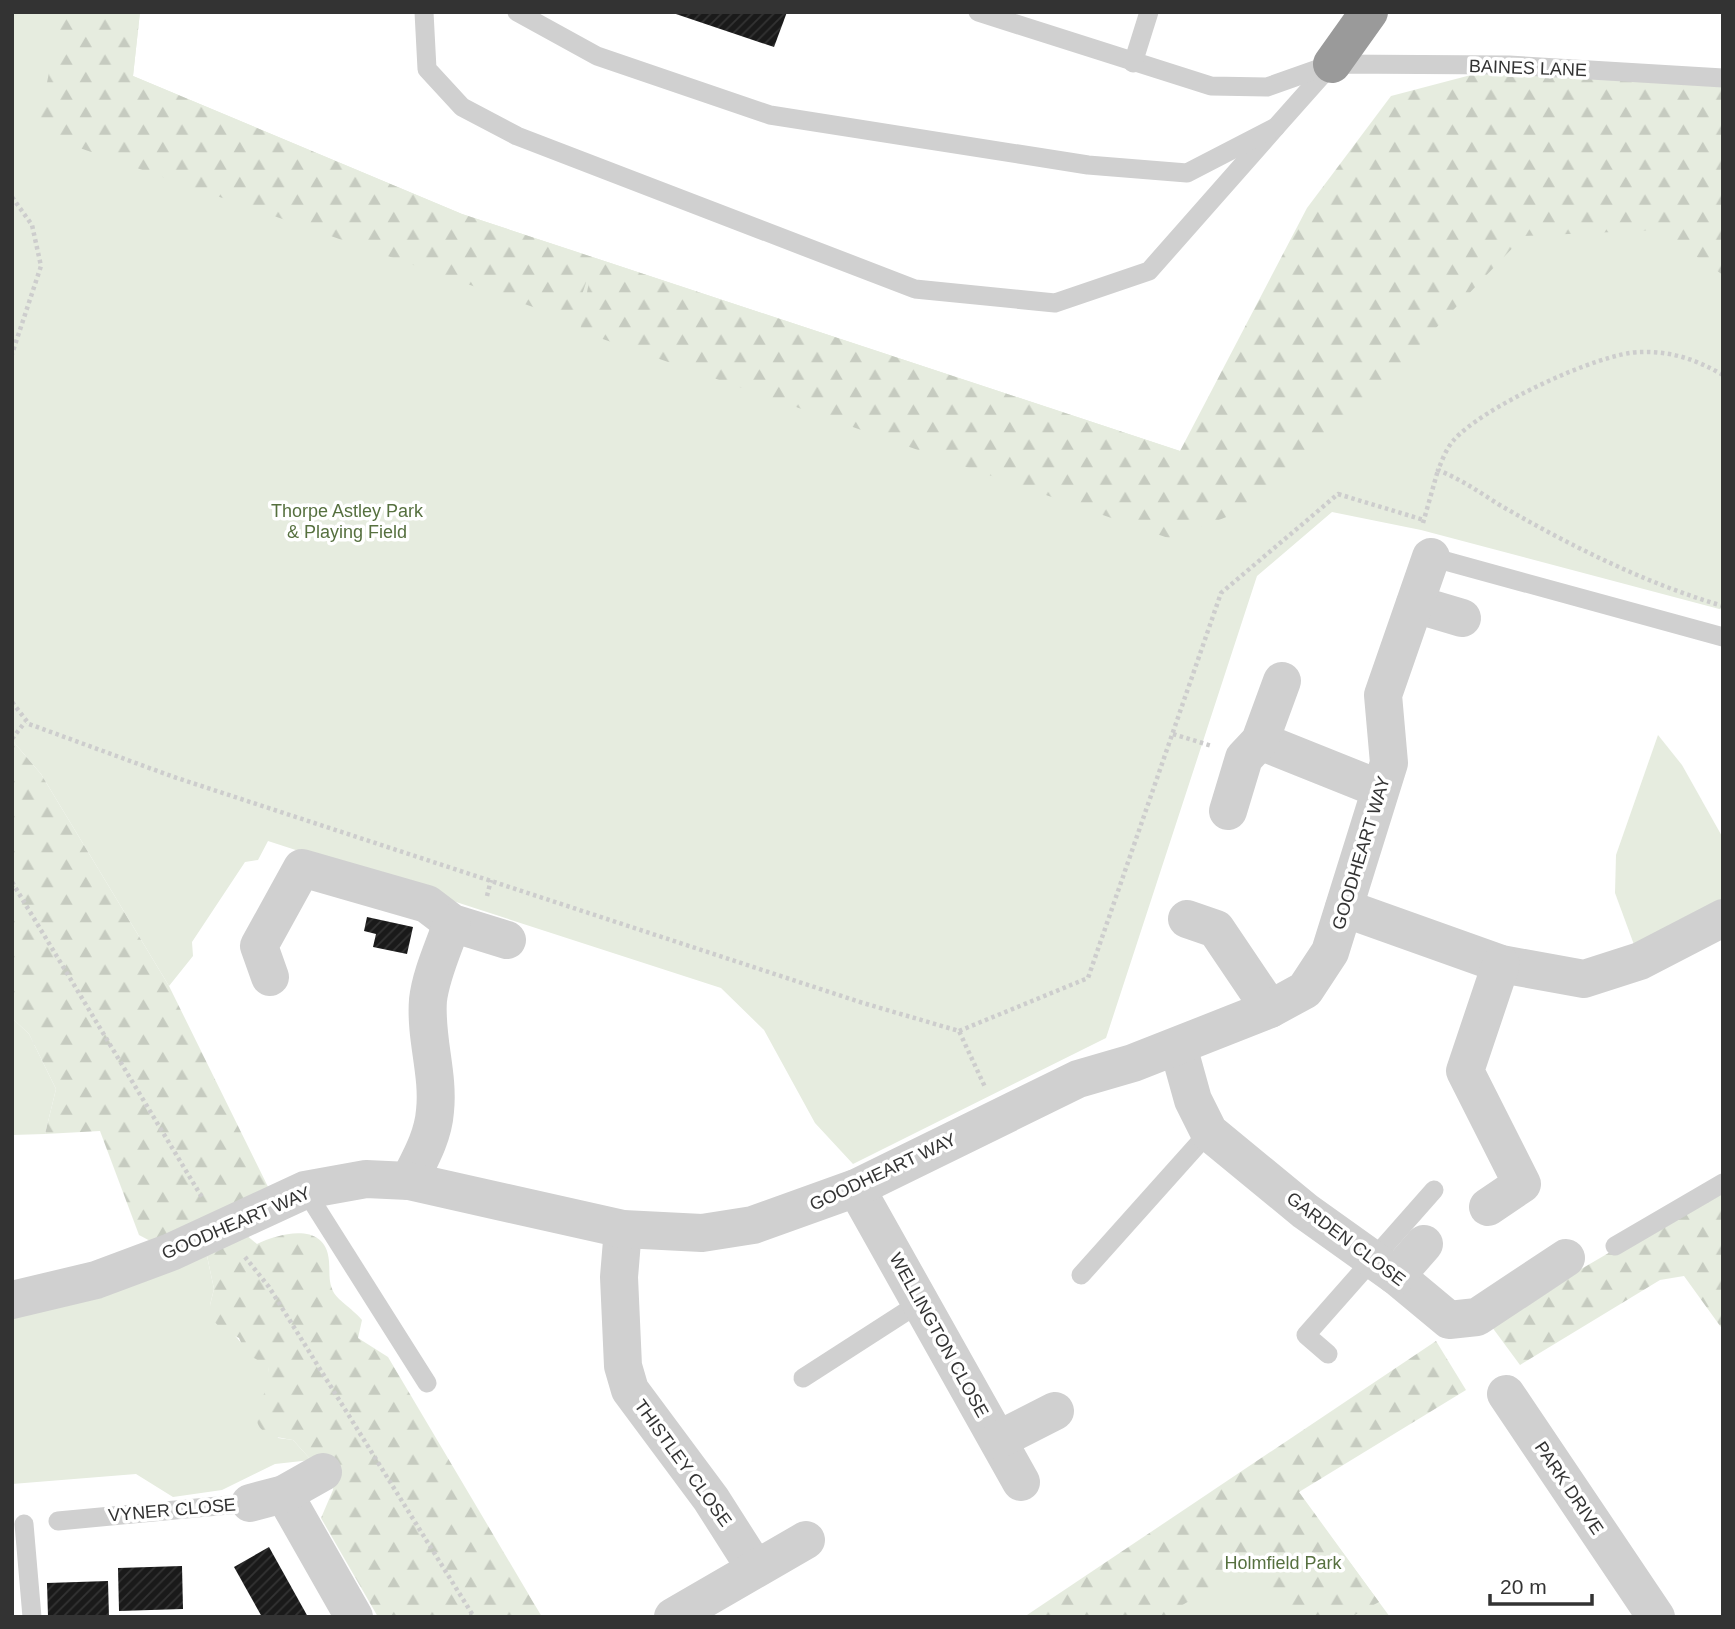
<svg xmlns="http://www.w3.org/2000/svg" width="1735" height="1629" font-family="Arial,sans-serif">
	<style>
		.green { fill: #e6ecdf }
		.forest { fill: url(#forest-firs) }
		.building { fill: url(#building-hatch) }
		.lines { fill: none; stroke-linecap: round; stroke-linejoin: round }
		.path { stroke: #cdcdcd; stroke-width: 4.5; stroke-dasharray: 3.5 3.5; stroke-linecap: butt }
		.service { stroke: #d0d0d0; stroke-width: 19 }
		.minor { stroke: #d0d0d0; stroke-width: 38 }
		.motorway { stroke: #9a9a9a; stroke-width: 38 }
		.labels { text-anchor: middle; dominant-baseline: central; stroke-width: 7; stroke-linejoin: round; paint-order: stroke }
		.street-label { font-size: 18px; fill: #333; stroke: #fff }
		.park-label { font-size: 18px; fill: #56703f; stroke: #fff }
	</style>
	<defs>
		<pattern id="forest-firs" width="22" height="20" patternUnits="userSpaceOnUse" patternTransform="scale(1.75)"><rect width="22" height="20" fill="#e6ecdf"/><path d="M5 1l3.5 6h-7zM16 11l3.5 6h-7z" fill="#c6cbc0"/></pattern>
		<pattern id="building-hatch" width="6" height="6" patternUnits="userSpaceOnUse" patternTransform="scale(1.75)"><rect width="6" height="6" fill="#1a1a1a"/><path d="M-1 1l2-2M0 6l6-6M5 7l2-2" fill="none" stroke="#333"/></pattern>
	</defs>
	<rect width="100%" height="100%" fill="#fff"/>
	<g class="green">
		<path d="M12,12h128l-7,64 329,138 718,237 159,-139 158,-174 226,19v453l-302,-80 -89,-18 -75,64 -151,462 -253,126 -38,-41 -51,-93 -43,-42 -453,-147 -10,19 -13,2 -53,80 1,14 -24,30 -128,-212 -29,-34z"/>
		<path d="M1658,735l24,30 41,73v80l-83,43 -25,-68 1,-38z"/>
		<path d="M12,1018l17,16 27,55 -11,45 -33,1z"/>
		<path d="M203,1237l11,52 -4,16c21,23 33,46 58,61l2,14 -5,12 13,46 15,2 18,20 -36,4 -53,26 -49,7 -37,-23 -124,10v-184z"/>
		<path d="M1298,1492l92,125h-308z"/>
	</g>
	<g class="forest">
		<path d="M61,12h79l-7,64 329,138 718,237 127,-243 84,-112 118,-31 214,13v197l-65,-45 -134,6 -133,139 -142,133 -78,31 -591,-208 12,-66 -19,56 -536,-188z"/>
		<path d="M12,740l29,34 128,212 107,217 -43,21 24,20c23,-11 69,-23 72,17 1,12 -1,21 5,32 4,7 21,18 28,27l-4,18 30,19 154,260h-164l-57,-99 12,-28 1,-17 -23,-13 -18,-20c-66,-9 -20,-38 -25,-73l-23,-15 -6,-14 -18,-9 -7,-8 -4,-16 4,-16 -11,-52 -32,15 -32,-17 -39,-104 -55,3 11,-45 -27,-55 -17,-16z"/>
		<path d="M1723,1186v144l-39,-54 -24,4 -140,85 -31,-42z"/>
		<path d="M1436,1341l30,49 -167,102 80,110 -28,15h-64l-40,-50 -85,50h-138z"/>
	</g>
	<g class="building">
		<path d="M670,12h117l-13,35z"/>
		<path d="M367,917l46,10 -6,27 -34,-7 3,-13 -12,-3z"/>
		<path d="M269,1547l39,70h-46l-28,-50z"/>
		<path d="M182,1566l1,43 -64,2 -1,-43z"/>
		<path d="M108,1581l1,36h-61l-1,-34z"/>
	</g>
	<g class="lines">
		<g class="path">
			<path d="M12,197l20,28 9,41 -29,88"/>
			<path d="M1723,375c-26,-15 -51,-24 -82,-23 -42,0 -162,57 -188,89 -7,8 -11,20 -15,29 22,9 40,21 60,34 71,41 146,79 225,102"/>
			<path d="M1423,523l15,-53"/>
			<path d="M12,702l17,22 145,53 689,226 96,28 26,56"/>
			<path d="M1173,734l39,12"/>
			<path d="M12,739l13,-17"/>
			<path d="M12,882l191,317"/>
			<path d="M487,896l4,-16"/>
			<path d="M959,1031l129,-53 133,-385 117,-99 86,26"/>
			<path d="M245,1257l24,30 205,330"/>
		</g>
		<g class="service">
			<path d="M424,12l3,57 35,38 55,29 398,153 140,14 94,-32 127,-144"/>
			<path d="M517,12l80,44 173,59 318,50 99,8 89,-46 56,-63"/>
			<path d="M978,12l233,74 56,1 65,-23 177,1 214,13"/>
			<path d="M1133,63l16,-51"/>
			<path d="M1431,557l292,80"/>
			<path d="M305,1190l122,193"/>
			<path d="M1615,1246l108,-63"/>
			<path d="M1081,1275l128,-143"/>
			<path d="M1328,1354l-22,-19 128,-145"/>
			<path d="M803,1378l118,-76"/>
			<path d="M58,1521l192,-18"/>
			<path d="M24,1524l8,93"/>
		</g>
		<g class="minor">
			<path d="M1415,604l47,14"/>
			<path d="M1260,741l120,48"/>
			<path d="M1228,811l16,-53 16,-17 22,-60"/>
			<path d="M1344,908l157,56 83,15 56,-18 83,-43"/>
			<path d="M1187,919l29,10 54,80"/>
			<path d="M270,977l-11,-31 43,-78 125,36 25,19 55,17"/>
			<path d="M1178,1046l15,54 16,32 96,79 91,65 53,44 28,-3 89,-59"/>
			<path d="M409,1181c11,-22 24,-44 26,-70 4,-37 -10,-73 -7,-111 3,-26 16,-53 24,-77"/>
			<path d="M856,1188l165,294"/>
			<path d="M1488,1207l34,-23 -57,-113 36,-107"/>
			<path d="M623,1229l-4,48 4,89 7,24 81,109 44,69"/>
			<path d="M1396,1276l28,-32"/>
			<path d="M12,1300l84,-20 75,-28 134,-62 61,-11 43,2 214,48 79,4 51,-8 103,-37 222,-109 55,-16 137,-54 35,-19 25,-38 59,-189 -6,-68 48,-138"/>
			<path d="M1506,1394l150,223"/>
			<path d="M998,1440l57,-29"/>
			<path d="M284,1494l70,123"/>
			<path d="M250,1503l34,-9 39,-22"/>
			<path d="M673,1617l133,-77"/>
		</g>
		<path class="motorway" d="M1332,64l37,-52"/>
	</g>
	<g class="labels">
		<g class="street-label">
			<text transform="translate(1528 68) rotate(2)">BAINES LANE</text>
			<text transform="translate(1361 853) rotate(-73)">GOODHEART WAY</text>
			<text transform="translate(883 1172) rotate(-25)">GOODHEART WAY</text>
			<text transform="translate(236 1223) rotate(-23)">GOODHEART WAY</text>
			<text transform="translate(1346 1239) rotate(37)">GARDEN CLOSE</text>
			<text transform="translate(939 1335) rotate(61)">WELLINGTON CLOSE</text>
			<text transform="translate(683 1463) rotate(54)">THISTLEY CLOSE</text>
			<text transform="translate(1569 1488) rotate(56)">PARK DRIVE</text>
			<text transform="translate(172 1510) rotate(-5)">VYNER CLOSE</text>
		</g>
		<g class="park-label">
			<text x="347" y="511">Thorpe Astley Park<tspan x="347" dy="21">&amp; Playing Field</tspan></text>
			<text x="1283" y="1563">Holmfield Park</text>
		</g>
	</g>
	<rect width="1735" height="1629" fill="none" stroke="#333333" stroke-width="28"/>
	<path d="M1490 1594v10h102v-10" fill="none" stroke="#333333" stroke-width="3.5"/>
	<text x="1500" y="1594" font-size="21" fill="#333333" stroke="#ffffff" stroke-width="5" paint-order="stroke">20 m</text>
</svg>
